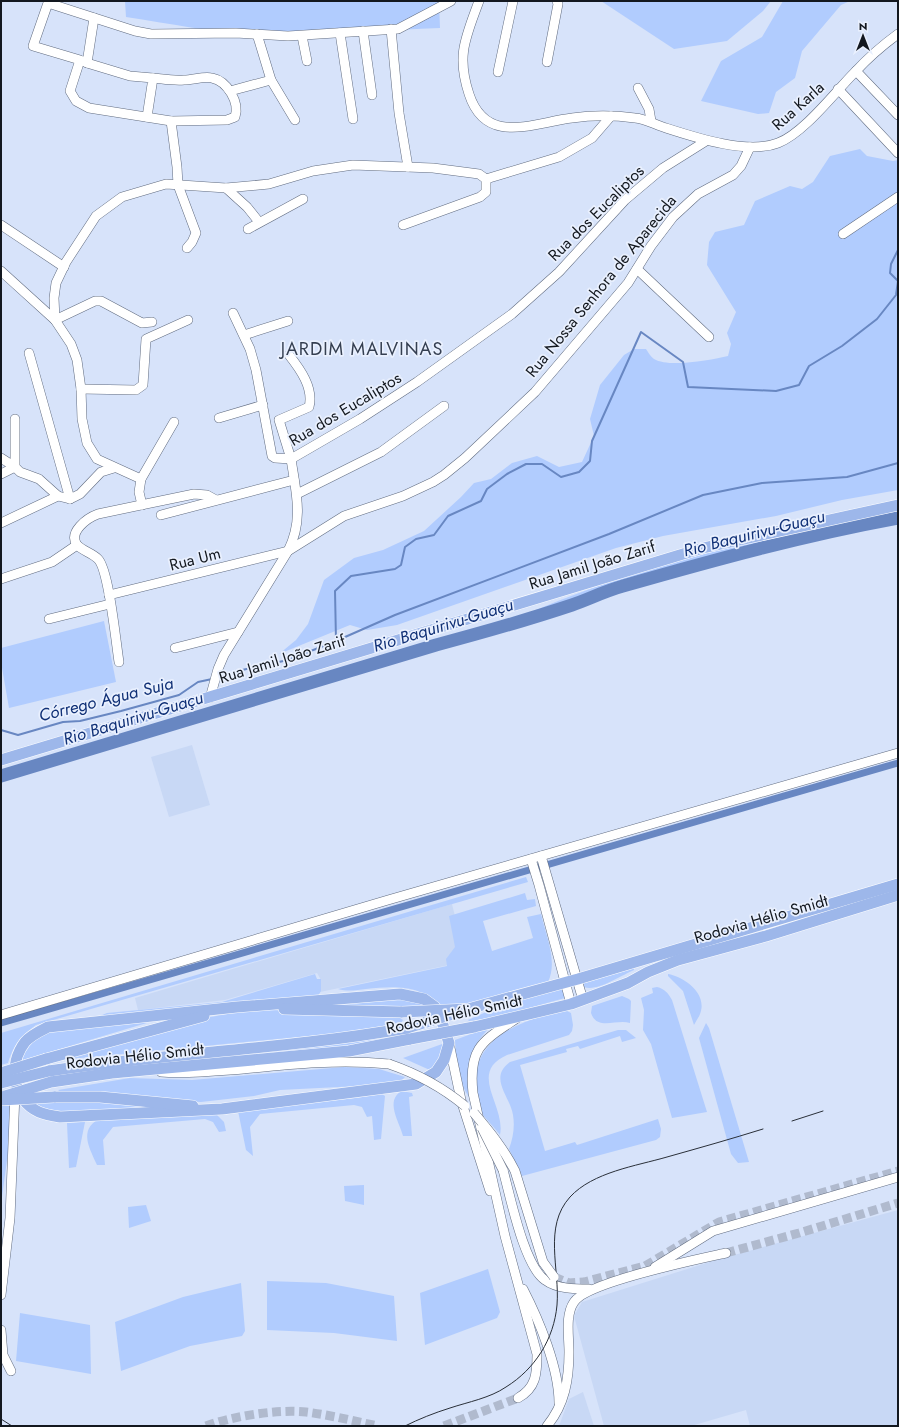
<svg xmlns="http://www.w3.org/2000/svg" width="899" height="1427" font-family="Jost,sans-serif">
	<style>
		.built { fill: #c8d8f5 }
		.green { fill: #b1ccfe }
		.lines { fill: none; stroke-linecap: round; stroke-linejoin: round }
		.stream { stroke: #6887c2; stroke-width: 2 }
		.canal { stroke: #6887c2; stroke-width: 7 }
		.river { stroke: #6887c2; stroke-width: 13 }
		.minor-tunnel { stroke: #b0bace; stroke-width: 9; stroke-dasharray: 9 4.5; stroke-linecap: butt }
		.minor-casing { stroke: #616c80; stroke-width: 10 }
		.major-casing { stroke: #fff; stroke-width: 12 }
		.minor { stroke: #fff; stroke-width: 9 }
		.major { stroke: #9db7ea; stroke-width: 11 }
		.tram { stroke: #2a3039; stroke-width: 1 }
		.minor-bridge-casing { stroke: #616c80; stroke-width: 10; stroke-linecap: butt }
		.major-bridge-casing { stroke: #fff; stroke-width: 12; stroke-linecap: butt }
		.minor-bridge { stroke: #fff; stroke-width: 9 }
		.major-bridge { stroke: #9db7ea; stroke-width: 11 }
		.labels { text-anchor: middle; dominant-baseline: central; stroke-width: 3.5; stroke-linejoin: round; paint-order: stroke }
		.street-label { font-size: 16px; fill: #13181f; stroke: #e9f0fe }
		.water-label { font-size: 17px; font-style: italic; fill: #103076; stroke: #e9f0fe }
		.quarter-label { font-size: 18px; letter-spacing: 1px; fill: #353f51; stroke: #e9f0fe }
	</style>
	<rect width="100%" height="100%" fill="#d7e3fa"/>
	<g class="built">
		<path d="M192,745l18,60 -41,12 -18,-60z"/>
		<path d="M452,904l3,12 -5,3 7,27 -8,19 -129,27 1,-12 -4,-7 -92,27 -87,10 -3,-12z"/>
		<path d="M898,1210v216h-148l-4,-16 -55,16h-87l-30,-110 8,-14 134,-42z"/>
		<path d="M583,1392l11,34h-35l10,-27z"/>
	</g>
	<g class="green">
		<path d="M125,1h314l1,27c-50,1 -101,8 -151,8 -55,1 -109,-11 -163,-19z"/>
		<path d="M601,1h170l-8,10 -36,30 -53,8z"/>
		<path d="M783,1h67l-9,4 -39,46 -7,27 -19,14 -7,21 -11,1 -57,-13 20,-40 41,-24z"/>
		<path d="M860,149l7,7 26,5 5,-1v330l-56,10 -66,16 -113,20 -47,12 -219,77 -30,5 -17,-5 -71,29 17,-14 12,-16 16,-44 30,-22 29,-8 41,-19 37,-34 13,-14 17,-4 21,-16 25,-7 22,11 23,-5 12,-26 -4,-17 10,-34 24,-30 10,-6h12c2,3 5,8 8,10 15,9 57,1 74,-3l3,-12 -4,-11 9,-21 -29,-47 2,-23 6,-10 29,-7 11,-24 35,-15 12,3 11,-7 17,-26z"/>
		<path d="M898,511v4l-49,8 -102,25 -80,23 -10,1 -34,10 -9,5 -18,4 -33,15 -29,9 -3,-3c117,-50 243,-76 367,-101z"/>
		<path d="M104,621l12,61 -107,26 -8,-46v-14z"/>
		<path d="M526,877l2,5 -492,143c-16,12 -22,19 -28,38l-7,2v-32z"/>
		<path d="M525,893l2,7 8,-1 1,7 -53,15 9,30 41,-13 -6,-21 14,-3c5,22 17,47 7,68l-81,23 -26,3c-19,-24 -46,-22 -75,-19 -9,1 -18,3 -28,0l109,-23 -1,-7 9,-12 -6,-31z"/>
		<path d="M634,968v2c-12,5 -37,22 -50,17v-4z"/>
		<path d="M315,974l2,5h4v12l-3,5 -218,20 7,-3 115,-11z"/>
		<path d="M668,974c17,3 40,20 32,40 -1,3 -4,7 -6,11l-11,-34 -15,-15z"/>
		<path d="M657,987c8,2 11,6 15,13l35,112 -35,6 -21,-74 -8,-14 1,-20 -3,-12 12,-5 -1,-5z"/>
		<path d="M560,988l5,1v9l-69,19 -27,4 -1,-1 25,-11z"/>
		<path d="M622,996l7,3 2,2 -1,22c-14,-4 -33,8 -39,-10l1,-7z"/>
		<path d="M392,997l29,5 9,6 -129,-2z"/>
		<path d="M255,1009l145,9 3,2 -2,3 -62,10 -279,27 145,-42z"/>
		<path d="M565,1010l6,3 2,12 -1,6 -3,4 -62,20c-40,18 -1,50 -7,80 -5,-7 -20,-22 -23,-29 -2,-5 -1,-15 -1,-21 -4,-49 50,-66 89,-75z"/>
		<path d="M150,1022l-127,38 -2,-4 5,-10 19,-15z"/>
		<path d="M706,1023l3,5 40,134 -11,1 -7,-9 -32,-116z"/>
		<path d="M490,1027c-23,24 -24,40 -19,72 -13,-14 -15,-41 -16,-59z"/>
		<path d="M618,1030h8l10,8 -14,4 -2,-6 -40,13 -2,-3 -12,3 1,3 -47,13 25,86 30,-9 2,3 81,-26 3,10 -1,8 -4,3 -134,36 -13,-27c4,-11 6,-22 4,-34 -3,-19 -25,-37 -3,-53z"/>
		<path d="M409,1034l-49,12 -309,32 -1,-2 115,-16 184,-17z"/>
		<path d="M445,1043v9l-13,19 -29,-13z"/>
		<path d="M344,1067l35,2 26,8 -7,7 -118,6 -26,6 -53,6 -139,-9 -4,-3 72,-12 62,2z"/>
		<path d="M402,1091l10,2 1,3 -4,1 3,39h-9c-3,-13 -19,-36 -1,-45z"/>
		<path d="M382,1094l3,2 -4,43 -7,1 -2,-24 -5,1 -5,-10 -8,-2 -94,9 -10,13 3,29 -7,-6 -8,-39 118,-13z"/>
		<path d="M54,1100l106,5c-26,2 -107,15 -125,-2z"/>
		<path d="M1,1106h10l1,18 -11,80z"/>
		<path d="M216,1114l8,8 2,9 -7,1 -6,-10 -8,-3 -92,8 -10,13 2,25h-8c-7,-16 -19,-35 2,-46z"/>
		<path d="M85,1122l-9,45 -7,1 -2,-45z"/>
		<path d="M364,1185v20l-19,-4 -1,-15z"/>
		<path d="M146,1205l5,16 -22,7 -1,-21z"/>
		<path d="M488,1269l12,43 -3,6 -72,27 -5,-52z"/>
		<path d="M267,1281l59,2 68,13 3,45 -63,-8 -67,-3z"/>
		<path d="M241,1283l4,48 -3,5 -52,10 -69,25 -6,-49 68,-25z"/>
		<path d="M20,1313l70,12 1,49 -75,-13z"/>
	</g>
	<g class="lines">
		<g class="stream">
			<path d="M336,641l59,-26 214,-81 94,-39 59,-12 85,-6 51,-14"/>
			<path d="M218,678l24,-8 46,-10 48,-19 -1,-50 16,-15 44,-7 6,-4 4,-18 11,-8 18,-4 14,-19 33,-15 6,-12 20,-15 19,-10h16l19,13 18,-5 11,-11 2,-20 49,-109 42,30 5,25 88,4 23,-6 10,-19 33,-20 35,-27 19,-24 2,-14 -8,-8 1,-9 7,-14"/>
			<path d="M1,730l17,5 45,-13 17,-1 41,-10 58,-16 19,-13 14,-3"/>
		</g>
		<path class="canal" d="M1,1023l897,-260"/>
		<path class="river" d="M1,776l435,-131c45,-12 91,-25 136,-40 17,-6 33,-14 51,-19 91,-26 182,-51 275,-68"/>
		<g class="minor-tunnel">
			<path d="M726,1253l73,-20 99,-30"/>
			<path d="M554,1277l15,6 15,-1 61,-16 74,-44 179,-51"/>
			<path d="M206,1426c27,-10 72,-17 100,-14 24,3 48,9 72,14"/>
			<path d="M444,1426l74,-28"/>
		</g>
		<g class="minor-casing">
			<g id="minor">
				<path d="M479,1c-13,36 -23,54 -10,93 17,52 63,29 103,24 20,-3 42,-3 63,0 11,1 18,6 28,9 31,10 84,28 115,16 26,-10 57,-51 77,-71 13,-14 28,-27 43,-38"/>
				<path d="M391,29l8,84 9,54"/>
				<path d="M363,31l9,64"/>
				<path d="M340,33l13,86"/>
				<path d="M257,34l14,46 24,40"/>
				<path d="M302,36l5,25"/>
				<path d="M83,61l4,2 7,-45"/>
				<path d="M547,62l11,-58 -1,-3"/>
				<path d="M87,63l43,13 23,2 -6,39"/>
				<path d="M856,71l42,44"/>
				<path d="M498,72l15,-71"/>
				<path d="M153,78c10,1 21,3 31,2 9,0 20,-4 28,-2 15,3 28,24 23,39l-8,3 -56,1"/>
				<path d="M638,88l11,21 2,12"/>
				<path d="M838,89l60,64"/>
				<path d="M230,91l41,-11"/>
				<path d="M486,179l73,-22 33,-19 19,-22"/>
				<path d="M226,188l21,19 12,15"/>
				<path d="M1,225l63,42"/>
				<path d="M248,229l55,-30"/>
				<path d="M843,234l55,-37"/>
				<path d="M187,248l5,-6 4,-9 -18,-48 -1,-18 -6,-46 -82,-13 -13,-7 -6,-10 10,-31 -47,-14 15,-43 87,28 16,3 85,-1 52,3 110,-7 53,-28"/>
				<path d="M637,269l72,68"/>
				<path d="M1,271l54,49 40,-19h6l41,22 10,-1"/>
				<path d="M233,313l17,36 6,21 16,86 3,2 16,1 -12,-39 30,-13c5,-19 -9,-38 -20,-52"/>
				<path d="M244,335l44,-14"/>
				<path d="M29,353l41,146"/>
				<path d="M81,389l55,1 7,-5 3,-46 42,-19"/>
				<path d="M219,418l44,-13"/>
				<path d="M15,419v48l5,5 19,7 19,17 12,3 10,-5 21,-22 13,-4"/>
				<path d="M1,458l14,9 -14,7"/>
				<path d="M141,479l-44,-20 -10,-16 -5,-24 -1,-30 -4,-29 -6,-16 -16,-24 -1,-22 2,-15 10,-21 30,-46 26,-19 44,-13 60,4 43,-4 44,-13 40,-6 80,3 46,6 7,5v13l-6,5 -77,28"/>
				<path d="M297,494l84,-42 63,-46"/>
				<path d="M142,505l-3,-13 2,-13 33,-57"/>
				<path d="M161,515l133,-35"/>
				<path d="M1,523l57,-27"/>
				<path d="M1,579l51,-17 25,-17"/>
				<path d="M109,595l179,-44 56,-35 59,-20 30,-14 11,-7 21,-17 70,-66 93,-109 23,-37 22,-29 25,-23 35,-19 8,-9 9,-19"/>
				<path d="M49,619l61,-15"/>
				<path d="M175,648l63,-16"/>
				<path d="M119,662c-3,-19 -10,-92 -21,-103 -6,-6 -15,-8 -21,-14 -9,-13 10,-27 21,-31l96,-20 13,1 9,5"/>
				<path d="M210,698l8,-29 6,-14 64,-104c16,-31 8,-59 3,-92l69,-40 57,-37 95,-68 47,-42 66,-72 38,-32 43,-27"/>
				<path d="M541,856l42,144"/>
				<path d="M531,859l8,26 32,119"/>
				<path d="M1,1015l387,-115 510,-147"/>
				<path d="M517,1018c-34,23 -49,29 -44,75l32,143 32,118c0,20 -1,34 -19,44"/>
				<path d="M449,1043l12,57 29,91"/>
				<path d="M161,1072c27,2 55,-1 82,-3 49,-5 97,-10 146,-5"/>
				<path d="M503,1170c7,25 21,96 42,110 12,9 30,9 44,9"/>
				<path d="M655,1267l58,-36 185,-54"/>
				<path d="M523,1289c16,31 36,79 36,114"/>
				<path d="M1,1295l9,-77 5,-125"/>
				<path d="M1,1330l2,25 8,16"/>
				<path d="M547,1426c18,-22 22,-47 22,-74 0,-16 -4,-37 5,-50 13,-20 125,-43 152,-49"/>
			</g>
		</g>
		<g class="major-casing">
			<g id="major">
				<path d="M1,760l702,-212 195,-43"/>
				<path d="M400,994l24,5 11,8 6,12 8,24 -5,17 -8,12 -20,12 -194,25 -162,8c-7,-1 -14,-2 -21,-5 -27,-12 -31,-48 -14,-70 6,-7 15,-11 23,-15l189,-20z"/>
				<path d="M284,1009l118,3"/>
				<path d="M468,1009l110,-30 320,-95"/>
				<path d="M474,1027l97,-23 57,-21 20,-11 30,-12 88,-24 132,-41"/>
				<path d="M46,1059l158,-43"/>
				<path d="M49,1071c119,-18 239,-22 358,-43"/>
				<path d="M51,1082l61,-9 237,-22 61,-12"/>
				<path d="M54,1097h46l93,9"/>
			</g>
		</g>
		<use href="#minor" class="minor"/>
		<use href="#major" class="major"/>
		<g class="tram">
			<path d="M792,1121l31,-10"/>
			<path d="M1,1419l11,7"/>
			<path d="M405,1426c14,-7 29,-13 45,-18 18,-6 40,-10 56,-21 29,-18 48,-48 51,-82 3,-36 -14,-78 13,-108 23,-25 66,-31 97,-40 32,-9 64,-18 96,-28"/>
		</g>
		<g class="minor-bridge-casing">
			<g id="minor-bridge">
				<path d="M389,1064c29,10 53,23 76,42"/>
				<path d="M474,1113c16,19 30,36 41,58l28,91 11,15"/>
				<path d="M482,1128l21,42"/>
			</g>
		</g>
		<g class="major-bridge-casing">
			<g id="major-bridge">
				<path d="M402,1012l66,-3"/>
				<path d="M407,1028l46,-14"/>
				<path d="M410,1039l64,-12"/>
				<path d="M1,1073l45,-14"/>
				<path d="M1,1083l48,-12"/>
				<path d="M5,1096l46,-14"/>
				<path d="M1,1100l53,-3"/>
			</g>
		</g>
		<use href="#minor-bridge" class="minor-bridge"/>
		<use href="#major-bridge" class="major-bridge"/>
	</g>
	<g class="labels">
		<g class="street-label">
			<text transform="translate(798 106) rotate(-42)">Rua Karla</text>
			<text transform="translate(596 213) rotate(-45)">Rua dos Eucaliptos</text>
			<text transform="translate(601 286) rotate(-51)">Rua Nossa Senhora de Aparecida</text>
			<text transform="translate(345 409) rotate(-31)">Rua dos Eucaliptos</text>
			<text transform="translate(195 559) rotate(-14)">Rua Um</text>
			<text transform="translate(592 565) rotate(-17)">Rua Jamil João Zarif</text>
			<text transform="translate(282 659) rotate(-17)">Rua Jamil João Zarif</text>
			<text transform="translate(761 919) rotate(-16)">Rodovia Hélio Smidt</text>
			<text transform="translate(454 1014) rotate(-12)">Rodovia Hélio Smidt</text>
			<text transform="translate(135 1056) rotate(-6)">Rodovia Hélio Smidt</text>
		</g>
		<g class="water-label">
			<text transform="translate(754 533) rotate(-14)">Rio Baquirivu-Guaçu</text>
			<text transform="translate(443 625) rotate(-17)">Rio Baquirivu-Guaçu</text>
			<text transform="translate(106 699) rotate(-14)">Córrego Água Suja</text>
			<text transform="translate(133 718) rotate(-17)">Rio Baquirivu-Guaçu</text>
		</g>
		<g class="quarter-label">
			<text x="362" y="349">JARDIM MALVINAS</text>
		</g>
	</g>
	<rect width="899" height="1427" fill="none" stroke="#13181f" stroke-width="4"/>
	<g transform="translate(863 36)" stroke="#e9f0fe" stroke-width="3" paint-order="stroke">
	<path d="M0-3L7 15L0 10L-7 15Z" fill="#13181f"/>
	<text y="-6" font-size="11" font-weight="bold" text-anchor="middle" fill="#13181f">N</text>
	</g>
</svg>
